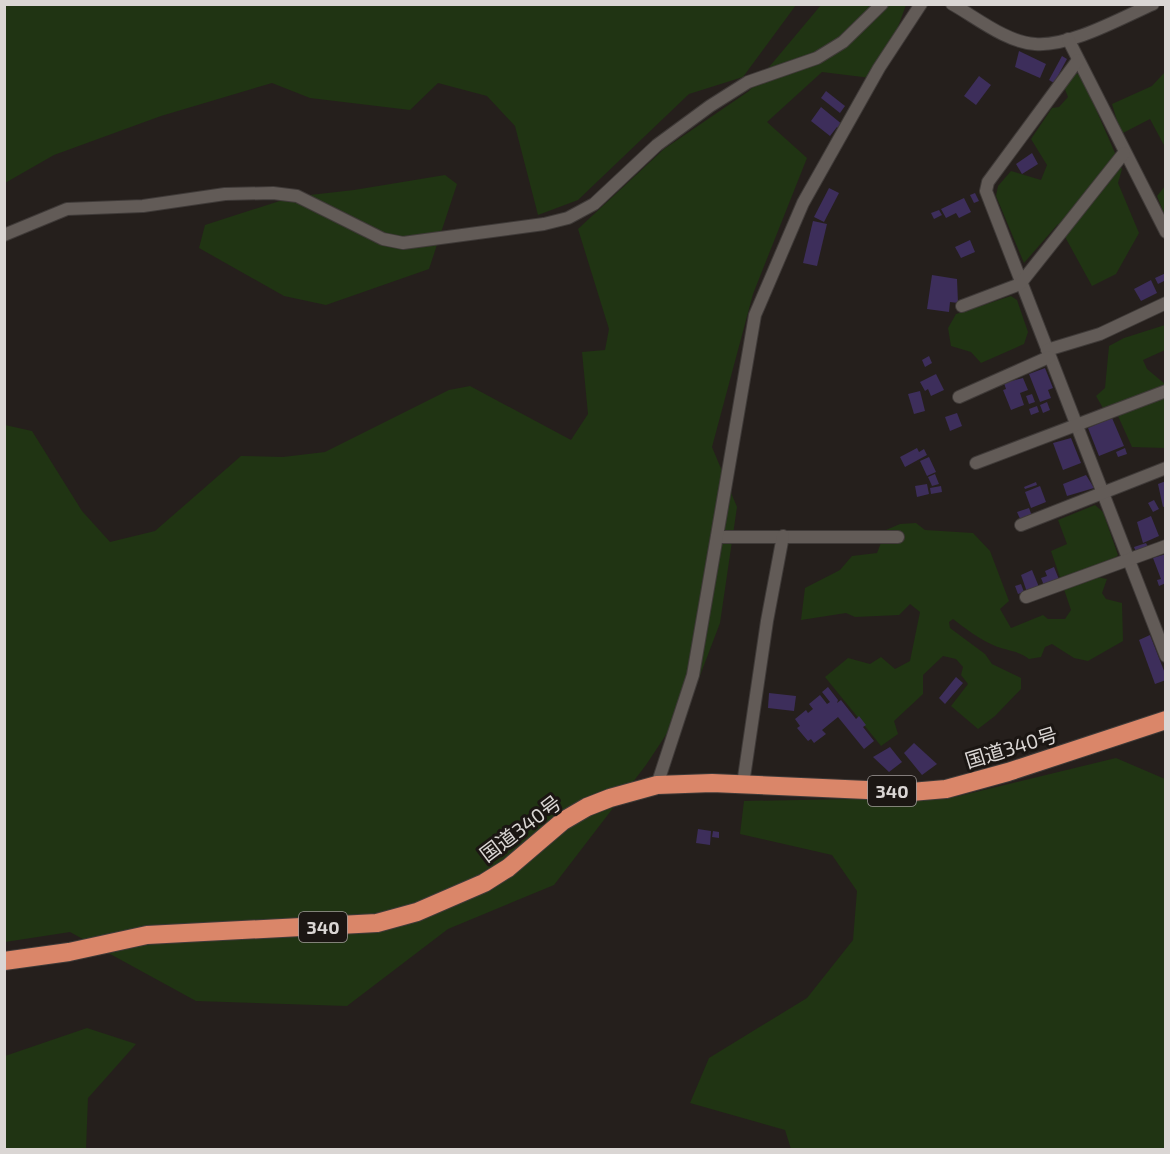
<svg xmlns="http://www.w3.org/2000/svg" width="1170" height="1154" font-family="'Exo 2','Noto Sans JP',sans-serif">
	<style>
		.green { fill: #203413 }
		.building { fill: #3d2e5b }
		.lines { fill: none; stroke-linecap: round; stroke-linejoin: round }
		.minor-casing { stroke: #3f3a38; stroke-width: 14 }
		.highway-casing { stroke: #3f3a38; stroke-width: 20 }
		.minor { stroke: #625b57; stroke-width: 12 }
		.highway { stroke: #da8669; stroke-width: 18 }
		.labels { text-anchor: middle; dominant-baseline: central; stroke-width: 6; stroke-linejoin: round; paint-order: stroke }
		.shield { fill: #1b1613; stroke: #a19c9a; stroke-width: 1.5 }
		.shield-label { font-size: 18px; font-weight: bold; fill: #dad6d4 }
		.street-label { font-size: 20px; fill: #dad6d4; stroke: #1b1613 }
	</style>
	<rect width="100%" height="100%" fill="#251f1c"/>
	<g class="green">
		<path d="M180,4h616v1l-53,72 -54,17 -111,106 -40,15 -23,-89 -28,-30 -49,-13 -28,27 -100,-12 -38,-15 -111,33 -107,39 -49,28v-178z"/>
		<path d="M821,5h85l-27,74 -57,-7 -55,50 40,36 -54,136 -41,153 25,60 -17,116 -27,71 -47,71 -92,120 -106,44 -101,77 -151,-5 -126,-69 -65,10v-517l27,6 50,80 28,31 45,-11 86,-75 42,1 42,-5 124,-62 21,-4 101,54 17,-26 -6,-62 23,-2 4,-21 -31,-100 86,-80 85,-58z"/>
		<path d="M1165,72v75l-15,-28 -29,15 -9,-30 40,-18z"/>
		<path d="M1075,73l6,2 41,94 -4,14 21,50 -23,41 -24,12 -34,-62 -34,39 -28,-67 2,-10 13,-15 30,9 6,-15 -16,-26 21,-31 7,-1 9,-10 -4,-10z"/>
		<path d="M445,175l12,9 -28,85 -103,36 -42,-9 -85,-48 6,-23 87,-28 62,-7z"/>
		<path d="M1165,186v30l-8,-20z"/>
		<path d="M1011,296l6,4 11,32 -4,12 -43,19 -10,-11 -20,-6 -3,-18 8,-14z"/>
		<path d="M1165,325v25l-22,10 4,9 18,15v64l-33,-1 -19,-42 -10,3 -7,-12 9,-8 4,-42 15,-8z"/>
		<path d="M1095,505l8,7 15,43 -21,22 10,2 -5,14 4,6 16,4 1,38 -35,20 -14,-3 -22,-14 -7,3 -4,10 -12,2c-11,-9 -23,-8 -36,-14 -14,-6 -27,-16 -40,-26l-4,3 1,6 35,26 7,10 29,14v11l-26,27 -17,13 -27,-23 17,-22 -7,-9 2,-8 -7,-8 -13,-3 -20,19v19l-29,27 4,13 -17,12 -56,-69 23,-19 22,6 11,-7 14,12 15,-8 10,-49 -10,-8 -11,11 -44,2 -9,-4 -45,7 4,-32 35,-18 12,-14 25,-3 9,-23 14,-6 16,-1 9,7 48,3 17,18 19,50 -9,8 11,19 32,-13 5,4h17l6,-9 -20,-59 16,-7 -9,-24z"/>
		<path d="M1116,758l49,21v370h-374l-6,-19 -95,-27 19,-45 98,-60 46,-58 4,-49 -25,-36 -92,-21 4,-33 211,-4z"/>
		<path d="M87,1028l49,16 -48,54 -2,51h-81v-93z"/>
	</g>
	<g class="building">
		<path d="M1019,51l27,13 -6,14 -25,-11z"/>
		<path d="M1062,56l5,3 -13,24 -5,-3z"/>
		<path d="M979,76l12,9 -15,20 -12,-9z"/>
		<path d="M826,91l19,15 -5,7 -19,-15z"/>
		<path d="M821,107l22,18 -3,4 -3,-2 -7,9 -19,-15z"/>
		<path d="M1032,153l6,11 -16,10 -6,-10z"/>
		<path d="M829,188l10,5 -15,29 -10,-5z"/>
		<path d="M975,193l4,8 -5,2 -4,-8z"/>
		<path d="M964,198l7,14 -12,6 -3,-5 -10,5 -5,-9z"/>
		<path d="M939,210l3,5 -8,4 -3,-6z"/>
		<path d="M813,221l14,3 -10,42 -14,-3z"/>
		<path d="M970,240l5,12 -14,6 -6,-11z"/>
		<path d="M1166,273v11l-2,-3 -6,3 -3,-6z"/>
		<path d="M932,275l25,4 1,24 -8,-1 -1,10 -22,-3z"/>
		<path d="M1151,280l6,13 -16,8 -7,-12z"/>
		<path d="M929,356l3,7 -7,4 -3,-7z"/>
		<path d="M1045,368l8,20 -5,2 3,8 -11,4 -11,-28z"/>
		<path d="M936,374l8,16 -13,6 -3,-7 -3,2 -5,-9z"/>
		<path d="M1023,378l5,12 -8,3 4,12 -13,5 -8,-20 3,-1 -2,-6z"/>
		<path d="M920,391l5,20 -11,3 -6,-20z"/>
		<path d="M1032,394l3,8 -6,2 -3,-8z"/>
		<path d="M1047,402l3,8 -7,3 -3,-8z"/>
		<path d="M1037,406l2,6 -8,3 -2,-6z"/>
		<path d="M957,413l5,13 -12,5 -5,-14z"/>
		<path d="M1112,418l12,28 -25,10 -11,-28z"/>
		<path d="M1071,438l10,25 -18,7 -10,-27z"/>
		<path d="M917,448l2,4 5,-3 3,6 -22,12 -5,-10z"/>
		<path d="M1125,448l2,6 -9,3 -2,-5z"/>
		<path d="M929,457l7,15 -9,4 -7,-15z"/>
		<path d="M935,474l4,10 -7,2 -4,-9z"/>
		<path d="M1086,475l8,13 -27,8 -4,-12z"/>
		<path d="M1166,481v25l-3,1 -5,-23z"/>
		<path d="M1036,482l1,3 -12,4 -1,-2z"/>
		<path d="M927,484l2,10 -12,3 -2,-11z"/>
		<path d="M941,486l1,6 -11,2 -1,-6z"/>
		<path d="M1040,486l6,16 -15,6 -6,-16z"/>
		<path d="M1154,500l5,9 -6,3 -5,-9z"/>
		<path d="M1029,508l3,8 -11,5 -4,-9z"/>
		<path d="M1151,516l8,20 -16,7 -6,-21z"/>
		<path d="M1146,543l2,4 -12,5 -2,-5z"/>
		<path d="M1166,554v29l-7,3 -2,-6 4,-1 -8,-21z"/>
		<path d="M1054,567l6,15 -15,6 -4,-10 6,-2 -2,-5z"/>
		<path d="M1032,570l7,17 -12,5 -6,-17z"/>
		<path d="M1021,584l3,8 -6,2 -3,-8z"/>
		<path d="M1150,635l16,41v4l-11,4 -16,-44z"/>
		<path d="M956,677l7,6 -18,21 -6,-6z"/>
		<path d="M828,687l10,13 -1,3 4,-3 15,19 3,-3 7,9 -3,2 11,14 -10,8 -26,-32 -16,13 4,4 -12,9 -3,-4 -3,2 -11,-13 3,-2 -5,-7 11,-9 2,3 5,-4 -4,-5 11,-9 7,9 3,-2 -8,-10z"/>
		<path d="M769,693l27,3 -2,15 -26,-3z"/>
		<path d="M914,743l23,21 -15,11 -18,-22z"/>
		<path d="M890,747l12,15 -13,10 -16,-15z"/>
		<path d="M698,829l13,2 -1,14 -14,-2z"/>
		<path d="M713,831l6,1v6l-7,-1z"/>
	</g>
	<g class="lines">
		<g class="minor-casing">
			<g id="minor">
				<path d="M952,4c25,14 54,38 83,40 35,3 86,-26 118,-40"/>
				<path d="M1068,39l98,193"/>
				<path d="M1078,60l-90,122 -2,9 180,465"/>
				<path d="M4,235l63,-26 76,-3 82,-12 48,-1 24,3 86,43 20,4 141,-19 24,-6 26,-14 63,-59 53,-39 38,-24 69,-24 26,-16 39,-38"/>
				<path d="M962,306l58,-22 104,-131"/>
				<path d="M1047,350l53,-16 66,-31"/>
				<path d="M959,397l90,-40"/>
				<path d="M976,463l190,-72"/>
				<path d="M1021,525l145,-57"/>
				<path d="M717,537h181"/>
				<path d="M1026,597l140,-51"/>
				<path d="M743,784l24,-163 16,-85"/>
				<path d="M657,785l36,-110 62,-360 48,-112 76,-135 42,-64"/>
			</g>
		</g>
		<g class="highway-casing">
			<path id="highway" d="M4,961l65,-9 78,-17 230,-12 40,-11 67,-29 24,-15 55,-47 24,-14 23,-9 47,-13 55,-2 199,9 35,-3 62,-17 158,-52"/>
		</g>
		<use href="#minor" class="minor"/>
		<use href="#highway" class="highway"/>
	</g>
	<g class="labels">
		<g class="shield">
			<rect x="868" y="776" width="48" height="30" rx="4.5"/>
			<rect x="299" y="912" width="48" height="30" rx="4.5"/>
		</g>
		<g class="shield-label">
			<text x="892" y="791">340</text>
			<text x="323" y="927">340</text>
		</g>
		<g class="street-label">
			<text transform="translate(1011 747) rotate(-17)">国道340号</text>
			<text transform="translate(520 828) rotate(-37)">国道340号</text>
		</g>
	</g>
	<rect width="1170" height="1154" fill="none" stroke="#dad6d4" stroke-width="12"/>
</svg>
